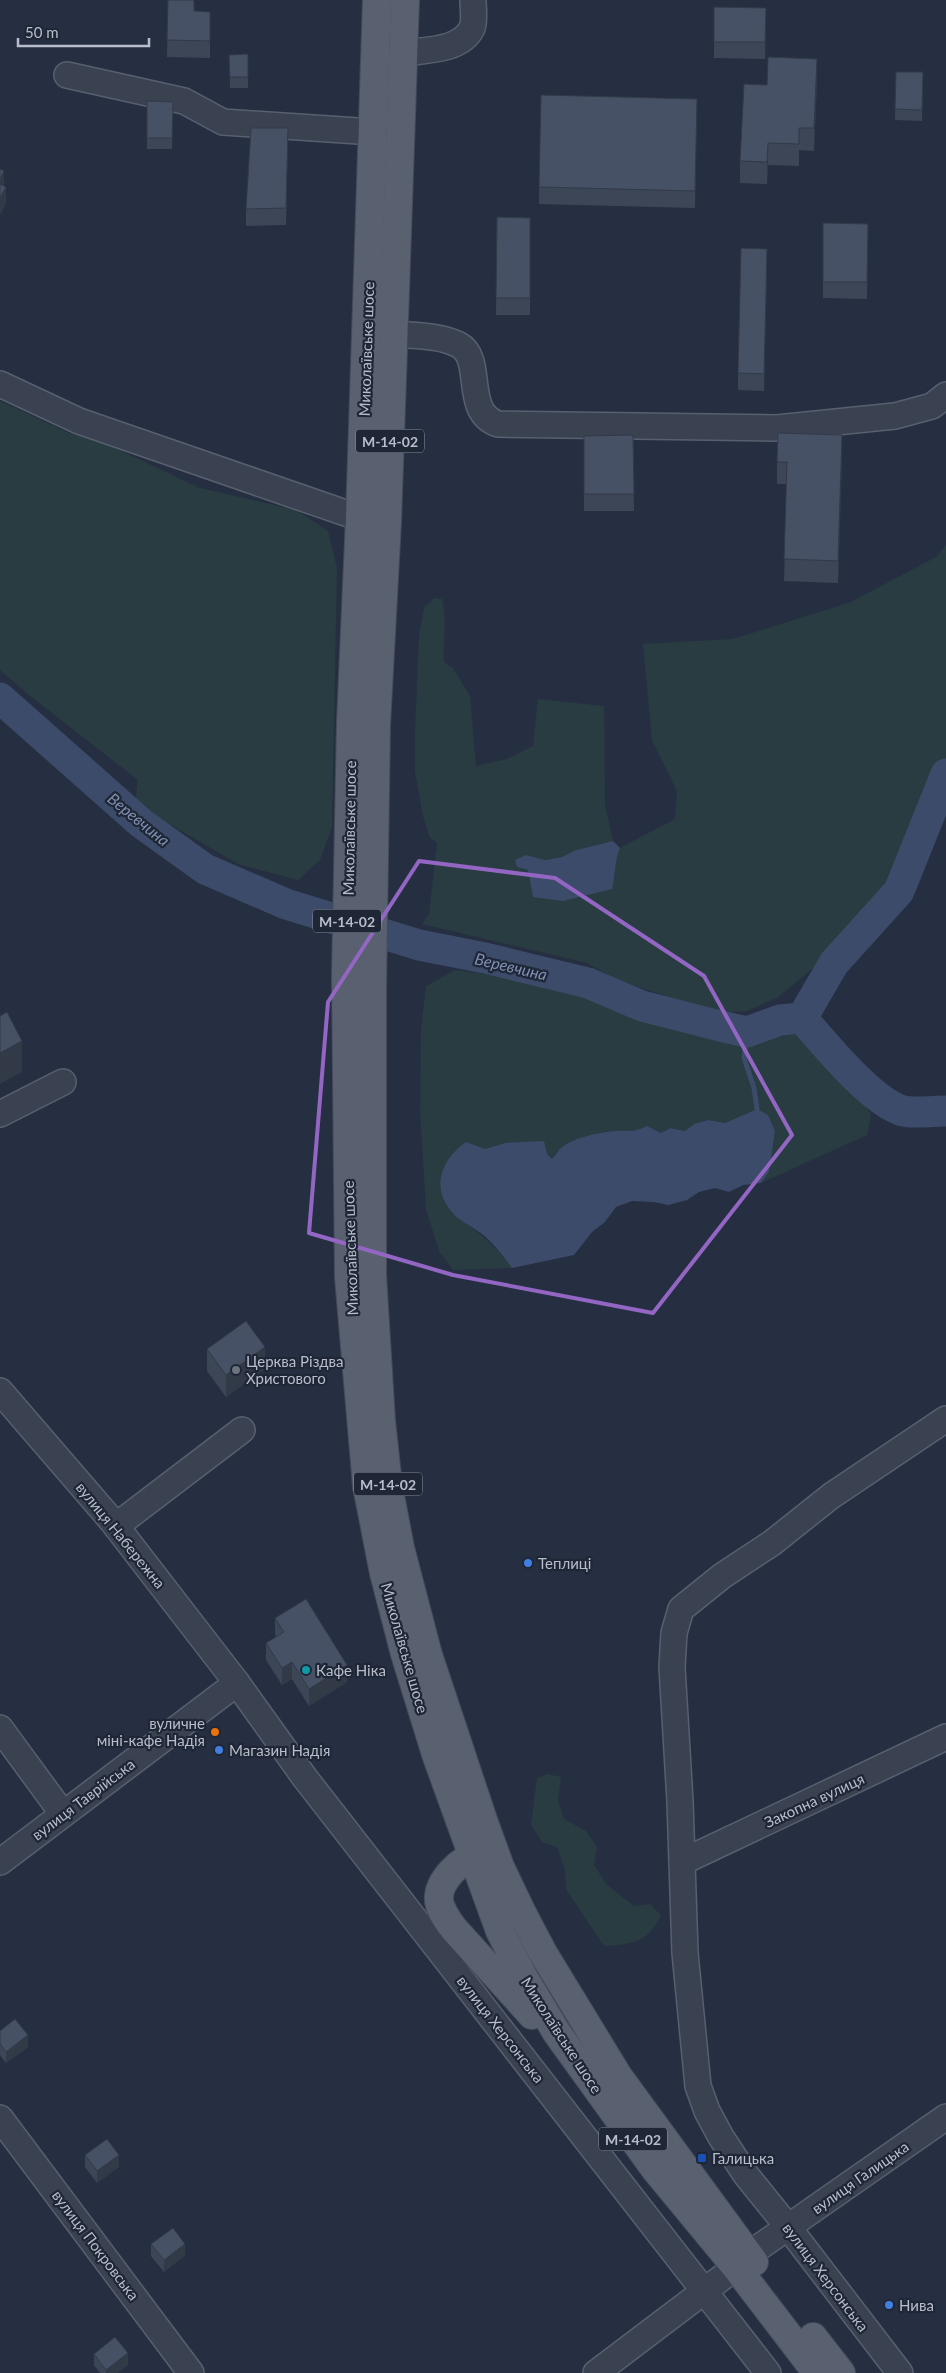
<svg xmlns="http://www.w3.org/2000/svg" width="946" height="2373" font-family="Lato,sans-serif">
	<style>
		.green { fill: #283c42 }
		.water { fill: #3c4b69 }
		.lines { fill: none; stroke-linecap: round; stroke-linejoin: round }
		.stream { stroke: #3c4b69; stroke-width: 5 }
		.river { stroke: #3c4b69; stroke-width: 31 }
		.minor-casing { stroke: #585f6e; stroke-width: 28 }
		.major-casing { stroke: #444a5a; stroke-width: 30 }
		.minor { stroke: #3a4251; stroke-width: 25 }
		.major { stroke: #596070; stroke-width: 28 }
		.wall { fill: #3d4657 }
		.shaded-wall { fill: #323947 }
		.building { fill: #475165; stroke: #323947 }
		.marked { fill: none; stroke: #9366c4; stroke-width: 4; stroke-linejoin: round }
		.worship-dot { fill: #6b7280; stroke: #1f2636; stroke-width: 2 }
		.shop-dot { fill: #3f7fe0; stroke: #1f2636; stroke-width: 2 }
		.culture-dot { fill: #0f9aa8; stroke: #1f2636; stroke-width: 2 }
		.food-dot { fill: #e8710a; stroke: #1f2636; stroke-width: 2 }
		.transit-dot { fill: #1a4fb4; stroke: #1f2636; stroke-width: 2 }
		.labels { text-anchor: middle; dominant-baseline: central; stroke-width: 4.5; stroke-linejoin: round; paint-order: stroke }
		.shield { fill: #1f2636; stroke: #89909e; stroke-width: 1 }
		.shield-label { font-size: 14px; font-weight: bold; fill: #b7bdcb }
		.street-label { font-size: 15px; fill: #b7bdcb; stroke: #1f2636 }
		.poi-label { font-size: 15px; fill: #b7bdcb; stroke: #1f2636; text-anchor: start }
		.water-label { font-size: 16px; font-style: italic; fill: #7f90b2; stroke: #1f2636 }
	</style>
	<rect width="100%" height="100%" fill="#262f41"/>
	<g class="green">
		<path d="M0,401l69,32 31,8 100,47 96,22 32,21 9,37 -5,259 -12,33 -22,20 -60,-16 -103,-60 3,-24 -109,-85 -29,-25z"/>
		<path d="M946,545v243l-26,63 -93,106 -49,40 -31,14 -30,2 -99,-33 -31,-17 -165,-39 7,-10 8,-71 -7,-5 -7,-22 -8,-45v-39l4,-96 5,-28 10,-10 8,1c5,20 1,42 2,63l9,6 17,28 6,70 31,-7 26,-13 5,-47 66,7 1,99 8,36 -37,9 -14,7 -17,3 -19,-5 -9,12 12,3 -1,7 87,2v-19l5,-12 55,-29 2,-28 -25,-51 -9,-96 90,-5 118,-37 85,-45z"/>
		<path d="M455,970l98,14 141,49 34,8 26,-2 17,-11 18,-3 11,5 55,57 16,28 -4,20 -106,48 8,-11 6,-41 -18,-22 -32,14 -18,-3 -12,4 -10,7 -15,-3 -9,5 -14,-7c-15,7 -16,4 -31,5 -16,1 -41,6 -54,16 -4,3 -7,8 -10,12l-5,-5 -42,-11 -20,6 -34,63c25,19 42,30 61,56l-59,2 -14,-19 -13,-42 -6,-99 1,-80 5,-44z"/>
		<path d="M548,1774l13,3 -3,24 6,18 22,12 11,16 -3,18 13,20 27,21 16,-2 11,11c-13,28 -28,29 -57,31l-38,-57 -1,-20 -8,-22 -15,-5 -11,-17 6,-47z"/>
	</g>
	<g class="water">
		<path d="M613,841l7,7c-6,14 -4,27 -8,41l-49,12 -30,-4 -5,-27 -11,-3 -2,-7 11,-5 19,5 17,-3 14,-7z"/>
		<path d="M757,1109l11,6 7,16 -6,41 -8,11 -18,2 -14,7 -14,-4 -16,4 -12,8 -19,5 -14,-3 -22,-1 -16,6 -11,15 -13,10 -18,23 -62,13c-9,-12 -18,-24 -30,-34 -10,-8 -24,-13 -31,-23 -21,-25 -8,-53 15,-69l19,7 20,-6 39,-2 3,13 5,5c4,-4 6,-9 10,-12 13,-10 38,-15 54,-16 15,-1 16,2 31,-5l14,7 9,-5 15,3 9,-7 14,-4 17,3z"/>
	</g>
	<g class="lines">
		<path class="stream" d="M747,1032l-3,26 10,30 3,21"/>
		<g class="river">
			<path d="M0,698l141,125 64,46 81,35 133,41 66,13 103,25 54,23 78,20 27,6 33,-12 22,-2 32,-55 65,-72 47,-117"/>
			<path d="M802,1018c22,25 67,81 98,92 10,4 34,1 46,1"/>
		</g>
		<g class="minor-casing">
			<g id="minor">
				<path d="M403,53c22,-3 58,-2 69,-25 3,-7 1,-20 1,-28"/>
				<path d="M67,75l117,26 39,21 150,10"/>
				<path d="M394,334c20,2 46,1 65,11 26,14 3,67 39,79l279,4 118,-12 37,-10 14,-11"/>
				<path d="M0,384l79,37 281,97"/>
				<path d="M0,1114l63,-32"/>
				<path d="M0,1391l112,130 125,162 68,95 463,595"/>
				<path d="M116,1526l126,-96"/>
				<path d="M0,1728l63,86"/>
				<path d="M0,1862l237,-179"/>
				<path d="M682,1862l264,-125"/>
				<path d="M0,2118l191,255"/>
				<path d="M748,2255l198,-138"/>
				<path d="M596,2373l140,-106"/>
				<path d="M900,2373l-112,-146 -42,-52 -25,-38 -14,-26 -9,-25 -13,-133 -5,-152 -8,-134 2,-34 7,-24 41,-33 50,-33 59,-47 115,-77"/>
			</g>
		</g>
		<g class="major-casing">
			<g id="major">
				<path d="M377,0l-17,518 -9,204 -5,254 3,301 18,209 17,87 21,81 32,103 63,174 24,47 33,55 98,136 81,98 81,106"/>
				<path d="M405,0l-18,522 -11,203 -4,264v286l9,146 7,64 12,63 28,107 56,168 16,44 22,46 21,40 75,123 136,186"/>
				<path d="M485,1861l-7,-5c-17,1 -41,26 -39,45 2,11 8,19 15,28l78,86"/>
				<path d="M813,2337l28,36"/>
			</g>
		</g>
		<use href="#minor" class="minor"/>
		<use href="#major" class="major"/>
	</g>
	<g class="wall">
		<path d="M168,0l26,11 16,1v46l-43,-1z"/>
		<path d="M714,7l52,1 -1,51 -51,-1z"/>
		<path d="M248,54v34h-18l-1,-33z"/>
		<path d="M896,72h27l-1,49 -27,-1z"/>
		<path d="M817,81l-3,70 -15,-1v16l-31,-1 -1,19 -27,-1v-22z"/>
		<path d="M697,99l-2,109 -156,-4v-17z"/>
		<path d="M147,101l26,12 -1,36h-25z"/>
		<path d="M288,128l-2,97 -40,1v-17z"/>
		<path d="M497,217l33,1v97h-34z"/>
		<path d="M823,223l45,1 -1,75 -44,-1z"/>
		<path d="M767,266l-3,125 -26,-1v-17z"/>
		<path d="M633,435l1,76h-50v-75z"/>
		<path d="M842,458l-4,125 -54,-2 3,-97h-10v-22z"/>
		<path d="M207,1349l58,20 -39,28 -19,-26z"/>
		<path d="M275,1618l72,64 -38,24 -17,-27 -10,6 -16,-25v-17l10,-6 -1,-2z"/>
		<path d="M0,2031l28,16 -22,16 -6,-8z"/>
		<path d="M85,2155l34,12 -22,16 -12,-16z"/>
		<path d="M151,2244l34,11 -21,17 -13,-16z"/>
		<path d="M94,2354l34,11 -11,8h-17l-6,-8z"/>
	</g>
	<g class="shaded-wall">
		<path d="M817,59v22l-3,70v-23z"/>
		<path d="M768,143v22l-1,19v-22z"/>
		<path d="M4,171v17l-4,9v-17z"/>
		<path d="M6,187v17l-6,11v-17z"/>
		<path d="M842,435v23l-4,125v-22z"/>
		<path d="M22,1041v31l-22,12v-31z"/>
		<path d="M265,1347v22l-39,28v-22z"/>
		<path d="M292,1662v17l-10,6v-17z"/>
		<path d="M347,1665v17l-38,24v-17z"/>
		<path d="M28,2035v12l-22,16v-11z"/>
		<path d="M119,2155v12l-22,16v-12z"/>
		<path d="M185,2244v11l-21,17v-12z"/>
		<path d="M128,2353v12l-11,8h-11v-3z"/>
	</g>
	<g class="building">
		<path d="M168,0h26v11l16,1v29l-43,-1z"/>
		<path d="M714,7l52,1 -1,34h-51z"/>
		<path d="M248,54v23h-18l-1,-22z"/>
		<path d="M768,57l49,2 -3,69h-15v16l-31,-1 -1,19 -27,-1 4,-77 23,1z"/>
		<path d="M896,72h27l-1,38 -27,-1z"/>
		<path d="M541,95l156,4 -2,92 -156,-4z"/>
		<path d="M147,101l26,1 -1,36h-25z"/>
		<path d="M251,128h37l-2,80 -40,1z"/>
		<path d="M0,169l4,2 -4,9z"/>
		<path d="M0,184l6,3 -6,11z"/>
		<path d="M497,217l33,1v80h-34z"/>
		<path d="M823,223l45,1 -1,58h-44z"/>
		<path d="M741,248l26,1 -3,125 -26,-1z"/>
		<path d="M778,433l64,2 -4,126 -54,-2 3,-97h-10z"/>
		<path d="M633,435l1,59h-50v-58z"/>
		<path d="M7,1012l15,29 -22,12v-37z"/>
		<path d="M246,1321l19,26 -39,28 -19,-26z"/>
		<path d="M306,1599l41,66 -38,24 -17,-27 -10,6 -16,-25 18,-11 -9,-14z"/>
		<path d="M15,2019l13,16 -22,17 -6,-8v-13z"/>
		<path d="M107,2139l12,16 -22,16 -12,-16z"/>
		<path d="M173,2228l12,16 -21,16 -13,-16z"/>
		<path d="M115,2337l13,16 -22,17 -12,-16z"/>
	</g>
	<path class="marked" d="M419,861l136,17 149,98 88,159 -139,178 -200,-38 -144,-42 19,-231z"/>
	<circle class="worship-dot" cx="236" cy="1370" r="5"/>
	<g class="shop-dot">
		<circle cx="528" cy="1563" r="5"/>
		<circle cx="219" cy="1750" r="5"/>
		<circle cx="889" cy="2305" r="5"/>
	</g>
	<circle class="culture-dot" cx="306" cy="1670" r="5"/>
	<circle class="food-dot" cx="215" cy="1732" r="5"/>
	<rect class="transit-dot" x="697" y="2153" width="10" height="10" rx="2.5"/>
	<g class="labels">
		<g class="shield">
			<rect x="356" y="429.5" width="68" height="23" rx="4"/>
			<rect x="313" y="909.5" width="68" height="23" rx="4"/>
			<rect x="354" y="1472.5" width="68" height="23" rx="4"/>
			<rect x="599" y="2127.5" width="68" height="23" rx="4"/>
		</g>
		<g class="shield-label">
			<text x="390" y="441">М-14-02</text>
			<text x="347" y="921">М-14-02</text>
			<text x="388" y="1484">М-14-02</text>
			<text x="633" y="2139">М-14-02</text>
		</g>
		<g class="street-label">
			<text transform="translate(366 349) rotate(-88)">Миколаївське шосе</text>
			<text transform="translate(349 828) rotate(-89)">Миколаївське шосе</text>
			<text transform="translate(350 1248) rotate(-92)">Миколаївське шосе</text>
			<text transform="translate(121 1535) rotate(51)">вулиця Набережна</text>
			<text transform="translate(405 1648) rotate(74)">Миколаївське шосе</text>
			<text transform="translate(83 1799) rotate(-37)">вулиця Таврійська</text>
			<text transform="translate(814 1800) rotate(-25)">Закопна вулиця</text>
			<text transform="translate(501 2029) rotate(52)">вулиця Херсонська</text>
			<text transform="translate(562 2035) rotate(57)">Миколаївське шосе</text>
			<text transform="translate(860 2177) rotate(-35)">вулиця Галицька</text>
			<text transform="translate(96 2245) rotate(53)">вулиця Покровська</text>
			<text transform="translate(826 2277) rotate(53)">вулиця Херсонська</text>
		</g>
		<g class="poi-label">
			<text x="246" y="1361">Церква Різдва<tspan x="246" dy="17">Христового</tspan></text>
			<text x="538" y="1563">Теплиці</text>
			<text x="316" y="1670">Кафе Ніка</text>
			<text x="205" y="1723" text-anchor="end">вуличне<tspan x="205" dy="17">міні-кафе Надія</tspan></text>
			<text x="229" y="1750">Магазин Надія</text>
			<text x="712" y="2158">Галицька</text>
			<text x="899" y="2305">Нива</text>
		</g>
		<g class="water-label">
			<text transform="translate(139 819) rotate(39)">Веревчина</text>
			<text transform="translate(511 966) rotate(13)">Веревчина</text>
		</g>
	</g>
	<path d="M18 38v8h131v-8" fill="none" stroke="#b7bdcb" stroke-width="2.5"/>
	<text x="25" y="38" font-size="15" fill="#b7bdcb" stroke="#1f2636" stroke-width="4" paint-order="stroke">50 m</text>
</svg>
